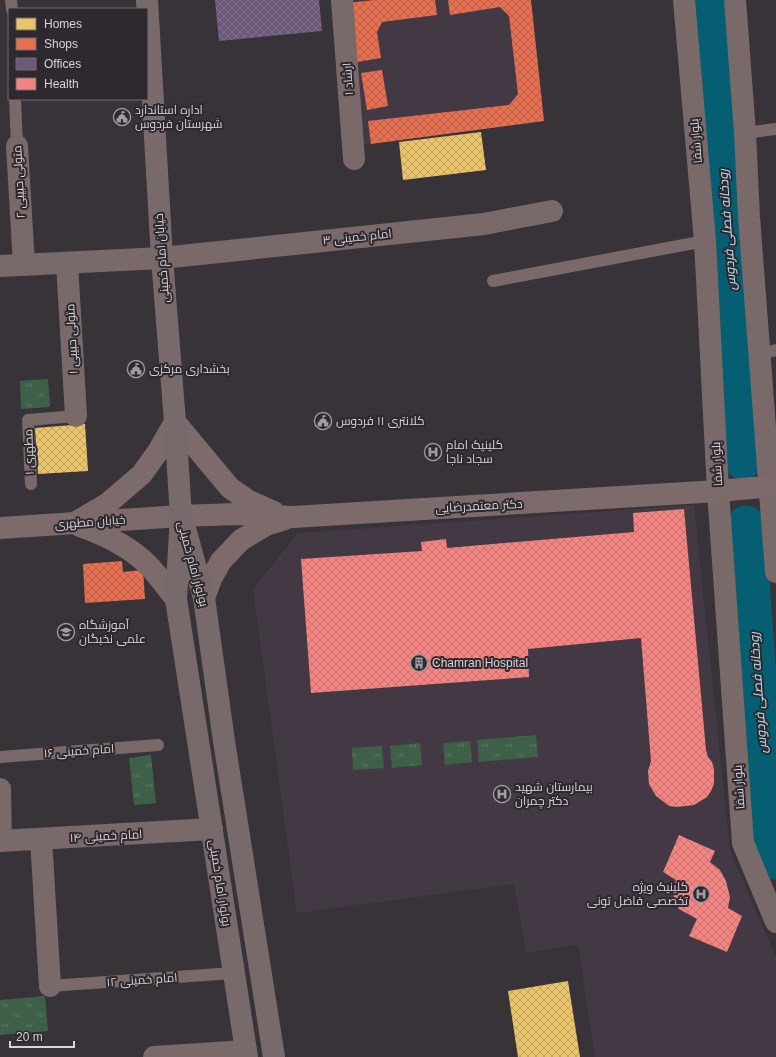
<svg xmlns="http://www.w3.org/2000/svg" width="776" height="1057" font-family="Arial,Cairo,sans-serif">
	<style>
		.built { fill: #423944 }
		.grass { fill: url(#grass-tufts) }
		.homes { fill: url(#homes-cross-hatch) }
		.shops { fill: url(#shops-cross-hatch) }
		.offices { fill: url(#offices-cross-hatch) }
		.health { fill: url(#health-cross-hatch) }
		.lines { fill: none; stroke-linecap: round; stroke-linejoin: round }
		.river { stroke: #055e72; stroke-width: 39 }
		.service { stroke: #796a69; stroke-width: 12 }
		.minor { stroke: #796a69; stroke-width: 22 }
		.tertiary { stroke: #796a69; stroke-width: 22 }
		.secondary { stroke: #7d6b6b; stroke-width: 22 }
		.primary { stroke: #786a6b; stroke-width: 22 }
		.labels { text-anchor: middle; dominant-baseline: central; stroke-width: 4; stroke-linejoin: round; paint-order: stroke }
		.street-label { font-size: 12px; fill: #d8d4d9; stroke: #2e282f }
		.poi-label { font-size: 12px; fill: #d8d4d9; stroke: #2e282f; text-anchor: start }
		.water-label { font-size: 13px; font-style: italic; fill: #b6e5f6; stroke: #2e282f }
	</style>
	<defs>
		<pattern id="grass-tufts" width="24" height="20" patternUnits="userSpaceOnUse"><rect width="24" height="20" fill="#3f6048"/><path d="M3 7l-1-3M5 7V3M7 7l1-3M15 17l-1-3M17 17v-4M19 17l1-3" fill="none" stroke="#5a7662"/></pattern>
		<pattern id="homes-cross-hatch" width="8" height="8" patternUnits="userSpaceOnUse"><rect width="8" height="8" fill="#e9c46a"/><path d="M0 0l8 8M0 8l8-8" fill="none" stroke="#bfa360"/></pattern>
		<pattern id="shops-cross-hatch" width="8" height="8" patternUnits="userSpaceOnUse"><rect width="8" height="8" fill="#e76f51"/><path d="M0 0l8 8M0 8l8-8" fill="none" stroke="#b5614c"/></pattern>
		<pattern id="offices-cross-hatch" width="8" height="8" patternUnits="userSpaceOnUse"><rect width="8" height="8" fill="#6d597a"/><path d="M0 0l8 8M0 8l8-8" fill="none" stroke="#81708c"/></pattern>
		<pattern id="health-cross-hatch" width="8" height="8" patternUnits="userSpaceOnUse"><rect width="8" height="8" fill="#f28482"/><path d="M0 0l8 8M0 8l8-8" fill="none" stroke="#c67372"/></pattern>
	</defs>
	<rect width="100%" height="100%" fill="#373338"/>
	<g class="built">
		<path d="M341,0h190l13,121 -183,24z"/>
		<path d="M694,505l36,346 46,106v100h-181l-17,-112 -52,8 -12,-69 -217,29 -44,-324 45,-56z"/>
	</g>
	<g class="grass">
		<path d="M48,379l2,28 -29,2 -1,-28z"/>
		<path d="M536,735l2,22 -59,5 -2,-22z"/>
		<path d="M470,741l2,21 -27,3 -2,-22z"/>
		<path d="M420,743l2,22 -30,3 -2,-22z"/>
		<path d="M382,746l2,22 -31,2 -1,-22z"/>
		<path d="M151,755l5,48 -22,2 -5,-47z"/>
		<path d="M45,996l3,35 -48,4v-35z"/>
	</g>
	<g class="homes">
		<path d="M481,132l5,38 -83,10 -4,-38z"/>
		<path d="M85,424l3,47 -50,3 -3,-46z"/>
		<path d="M568,981l12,76h-62l-10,-66z"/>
	</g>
	<g class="shops">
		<path d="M375,0h60l2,15 -55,7 -5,10 4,26 -24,4 -10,-59z"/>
		<path d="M448,0h83l13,121 -173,23 -3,-23 141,-16 9,-11 -9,-78 -9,-9 -50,8z"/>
		<path d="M382,70l6,36 -21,4 -6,-37z"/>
		<path d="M122,561l1,11 20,-2 2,29 -60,4 -2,-39z"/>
	</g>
	<path class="offices" d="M215,0h104l3,31 -103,10z"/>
	<g class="health">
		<path d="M684,509l22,241 2,7 4,5 2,7v15l-3,7 -4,6 -13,8 -17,2 -8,-1 -13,-10 -7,-12 -1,-13 3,-10 -10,-123 -113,11 1,28 -218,16 -10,-134 121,-8 -1,-9 25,-3 1,9 187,-16 -1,-19z"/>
		<path d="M679,835l36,16 -5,11 10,8 6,11 4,16 -2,11 14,8 -15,36 -38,-16 8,-17 -18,-10 -7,-17 4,-12 -13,-8z"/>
	</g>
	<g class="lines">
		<g class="river">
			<path d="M712,0l31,460"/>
			<path d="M746,525l20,276 6,48 4,11"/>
		</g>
		<g class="service">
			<path d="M11,0l1,9"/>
			<path d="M15,99l2,47"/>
			<path d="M745,133l31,-4"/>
			<path d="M493,281l212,-40"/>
			<path d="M760,354l16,-4"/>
			<path d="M31,484l-3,-64 48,-4"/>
			<path d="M0,757l158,-12"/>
			<path d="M50,986l183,-13"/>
		</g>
		<g class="minor">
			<path d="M342,0l12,159"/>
			<path d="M17,146l7,119"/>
			<path d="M67,263l9,153"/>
			<path d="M0,266l162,-8 322,-34 68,-13"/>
			<path d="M0,789l1,52"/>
			<path d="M41,839l9,147"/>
			<path d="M0,841l212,-12"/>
			<path d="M154,1057l92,-6"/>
		</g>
		<g class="tertiary">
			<path d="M684,0l21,241 13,250 25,352 33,79"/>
			<path d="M735,0l10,133 4,84 27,355"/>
		</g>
		<g class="secondary">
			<path d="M78,521l29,-17 35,-30 17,-24 16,-28 55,66 19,13 25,11"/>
			<path d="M80,526c26,9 51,21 70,41 9,10 17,21 26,32"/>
			<path d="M0,528l181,-12 54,-2 58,3 425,-26 58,-5"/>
			<path d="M204,598l7,-19 10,-18 20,-21 25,-15 19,-6"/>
		</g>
		<g class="primary">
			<path d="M147,0l15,258 13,164 6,94 -5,83 71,458"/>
			<path d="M186,532l18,66 20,143 50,316"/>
		</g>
	</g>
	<defs>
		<g id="civic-ring" transform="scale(0.9)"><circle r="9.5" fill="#2e282f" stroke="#a09ca1" stroke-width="1.5"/><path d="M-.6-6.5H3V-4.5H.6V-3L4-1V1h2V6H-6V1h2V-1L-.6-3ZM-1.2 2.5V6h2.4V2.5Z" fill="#a09ca1"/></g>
		<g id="hospital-ring" transform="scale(0.9)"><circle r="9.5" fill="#2e282f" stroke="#a09ca1" stroke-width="1.5"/><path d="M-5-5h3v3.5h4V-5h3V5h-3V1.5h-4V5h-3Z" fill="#a09ca1"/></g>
		<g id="school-ring" transform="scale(0.9)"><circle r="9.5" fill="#2e282f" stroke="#a09ca1" stroke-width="1.5"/><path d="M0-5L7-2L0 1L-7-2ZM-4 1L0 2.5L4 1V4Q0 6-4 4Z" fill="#a09ca1"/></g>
		<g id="building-ring" transform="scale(0.9)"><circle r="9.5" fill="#2e282f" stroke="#a09ca1" stroke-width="1.5"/><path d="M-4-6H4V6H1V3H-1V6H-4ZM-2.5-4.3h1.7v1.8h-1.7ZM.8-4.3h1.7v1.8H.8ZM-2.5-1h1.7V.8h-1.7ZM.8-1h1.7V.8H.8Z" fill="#a09ca1"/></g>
	</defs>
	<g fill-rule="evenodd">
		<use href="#civic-ring" x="122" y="117"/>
		<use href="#civic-ring" x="136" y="369"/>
		<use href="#civic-ring" x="323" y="421"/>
		<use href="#hospital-ring" x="433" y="452"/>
		<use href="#school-ring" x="66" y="632"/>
		<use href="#building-ring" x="419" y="663"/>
		<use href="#hospital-ring" x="502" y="794"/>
		<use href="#hospital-ring" x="701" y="894"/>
	</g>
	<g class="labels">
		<g class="street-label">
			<text transform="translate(348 79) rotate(-94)">ارشاد ۱</text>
			<text transform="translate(696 141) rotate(-95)">بلوار شفا</text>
			<text transform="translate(19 182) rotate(-93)">متولی حبیبی ۲</text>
			<text transform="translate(357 237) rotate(-6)">امام خمینی ۳</text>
			<text transform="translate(162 258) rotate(-94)">خیابان امام خمینی</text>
			<text transform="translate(72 339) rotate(-93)">متولی حبیبی ۱</text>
			<text transform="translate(29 452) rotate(-92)">مطهری ۱</text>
			<text transform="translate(717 464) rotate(-93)">بلوار شفا</text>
			<text transform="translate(479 506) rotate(-3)">دکتر معتمد‌رضایی</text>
			<text transform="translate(90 522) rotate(-4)">خیابان مطهری</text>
			<text transform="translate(193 564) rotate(75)">بولوار امام خمینی</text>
			<text transform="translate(79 751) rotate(-4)">امام خمینی ۱۶</text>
			<text transform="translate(739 787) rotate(-94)">بلوار شفا</text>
			<text transform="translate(106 836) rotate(-3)">امام خمینی ۱۴</text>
			<text transform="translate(220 883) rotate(81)">بولوار امام خمینی</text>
			<text transform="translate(142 980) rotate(-4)">امام خمینی ۱۲</text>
		</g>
		<g class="poi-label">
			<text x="135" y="110">اداره استاندارد<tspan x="135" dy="14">شهرستان فردوس</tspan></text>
			<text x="149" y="369">بخشداری مرکزی</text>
			<text x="336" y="421">کلانتری ۱۱ فردوس</text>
			<text x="446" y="445">کلینیک امام<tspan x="446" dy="14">سجاد ناجا</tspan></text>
			<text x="79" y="625">آموزشگاه<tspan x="79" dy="14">علمی نخبگان</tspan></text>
			<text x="432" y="663">Chamran Hospital</text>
			<text x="515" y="787">بیمارستان شهید<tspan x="515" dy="14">دکتر چمران</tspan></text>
			<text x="688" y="887" text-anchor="end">کلینیک ویژه<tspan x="688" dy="14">تخصصی فاضل تونی</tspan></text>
		</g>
		<g class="water-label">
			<text transform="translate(727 230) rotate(-94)">رودخانه فصلی فردوس</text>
			<text transform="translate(758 693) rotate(-94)">رودخانه فصلی فردوس</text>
		</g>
	</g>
	<rect x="8" y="8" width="140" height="92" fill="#2e282f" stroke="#726d73"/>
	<rect x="16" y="18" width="20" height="12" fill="#e9c46a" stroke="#726d73"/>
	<text x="44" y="28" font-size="12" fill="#d8d4d9">Homes</text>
	<rect x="16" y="38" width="20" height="12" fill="#e76f51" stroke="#726d73"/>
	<text x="44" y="48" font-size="12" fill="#d8d4d9">Shops</text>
	<rect x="16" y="58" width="20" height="12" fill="#6d597a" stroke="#726d73"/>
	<text x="44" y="68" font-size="12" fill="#d8d4d9">Offices</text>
	<rect x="16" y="78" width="20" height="12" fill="#f28482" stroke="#726d73"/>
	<text x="44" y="88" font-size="12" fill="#d8d4d9">Health</text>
	<path d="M10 1041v6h64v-6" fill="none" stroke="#d8d4d9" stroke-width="2"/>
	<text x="16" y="1041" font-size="12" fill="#d8d4d9" stroke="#2e282f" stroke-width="3" paint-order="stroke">20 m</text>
</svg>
